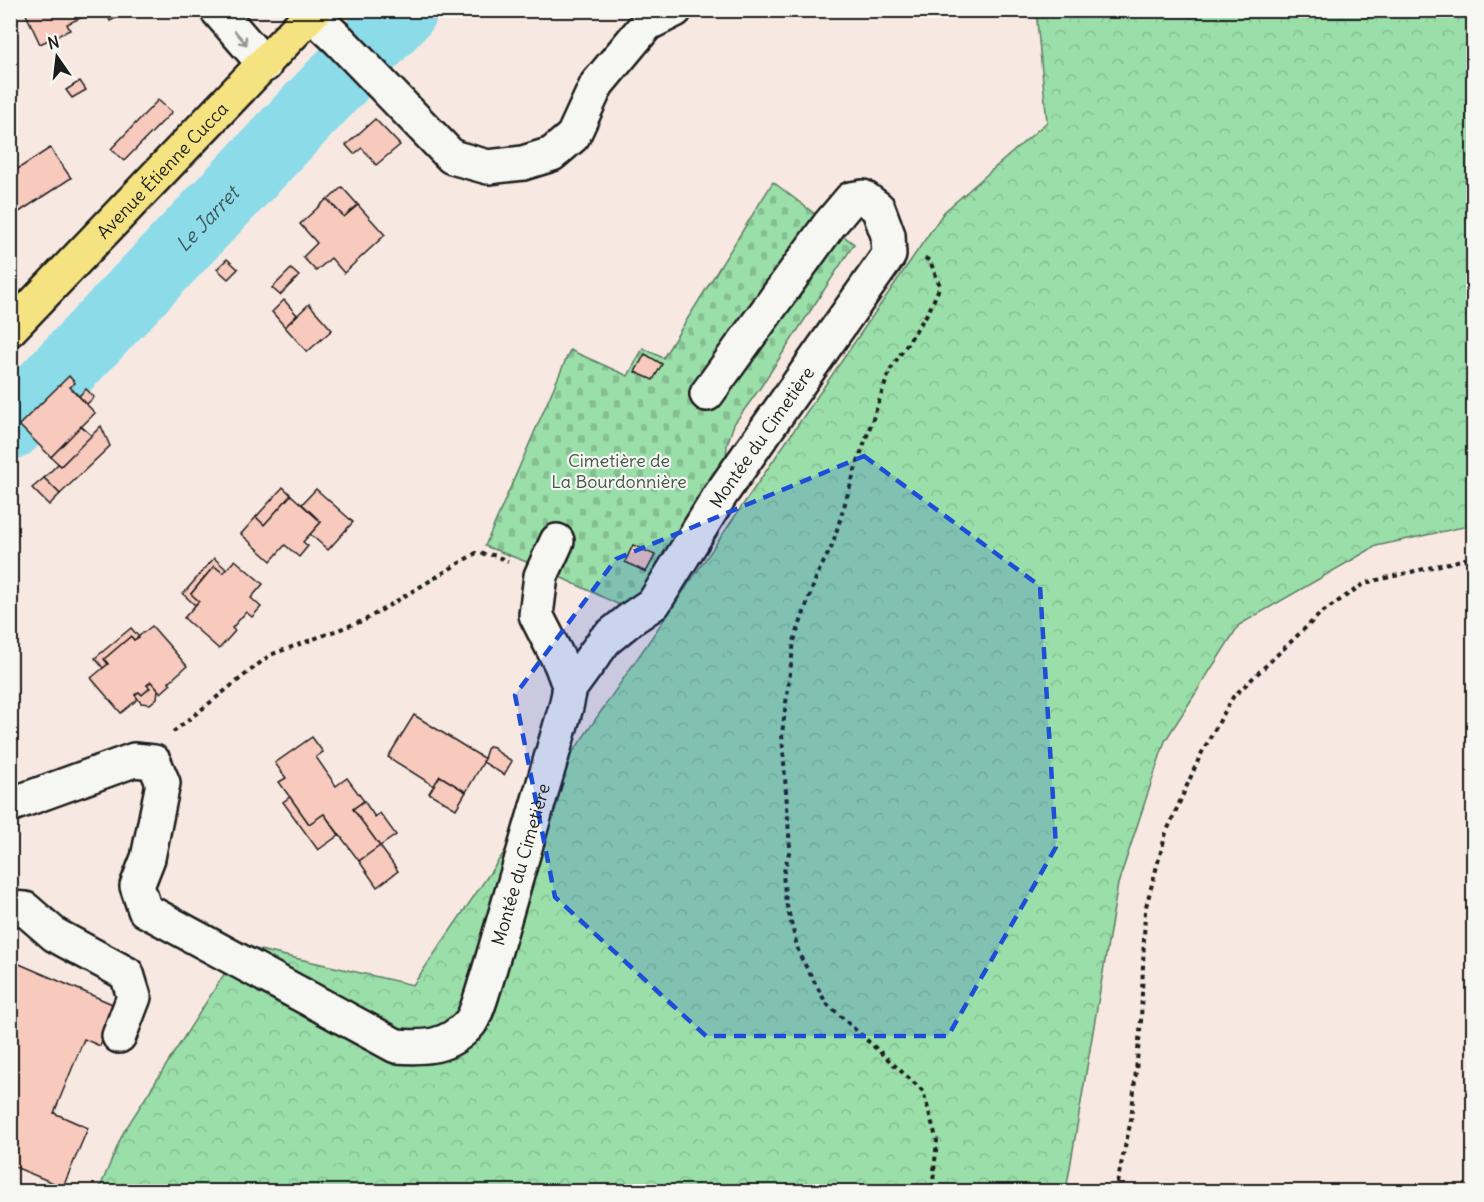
<svg xmlns="http://www.w3.org/2000/svg" width="1484" height="1202" font-family="Delius,sans-serif">
	<style>
		.forest { fill: url(#forest-crowns); stroke: #5b7d62; stroke-width: 1.5 }
		.cemetery { fill: url(#cemetery-stones); stroke: #5b7d62; stroke-width: 1.5 }
		.lines { fill: none; stroke-linecap: round; stroke-linejoin: round }
		.river { stroke: #8bdbe8; stroke-width: 68 }
		.building { fill: #f8c9bd; stroke: #1c1c1c; stroke-width: 1.5 }
		.minor-casing { stroke: #1c1c1c; stroke-width: 38 }
		.major-casing { stroke: #1c1c1c; stroke-width: 38 }
		.path { stroke: #1c1c1c; stroke-width: 4; stroke-dasharray: 4.5 4.5; stroke-linecap: butt }
		.minor { stroke: #f6f6f2; stroke-width: 33 }
		.major { stroke: #f5e382; stroke-width: 33 }
		.oneway { stroke: #949492 }
		.marked { fill: #1d4ed8; fill-opacity: 0.2; stroke: #1d4ed8; stroke-width: 4.5; stroke-dasharray: 12 8; stroke-linejoin: round }
		.labels { text-anchor: middle; dominant-baseline: central; stroke-width: 4.5; stroke-linejoin: round; paint-order: stroke }
		.street-label { font-size: 18px; fill: #1c1c1c; stroke: #f6f6f2 }
		.park-label { font-size: 18px; fill: #425646; stroke: #f6f6f2 }
		.water-label { font-size: 20px; font-style: italic; fill: #3d5559; stroke: #f6f6f2 }
	</style>
	<defs>
		<pattern id="forest-crowns" width="20" height="18" patternUnits="userSpaceOnUse" patternTransform="scale(1.5)"><rect width="20" height="18" fill="#9adea9"/><path d="M2 6a3 3 0 1 1 6 0M12 15a3 3 0 1 1 6 0" fill="none" stroke="#84be91"/></pattern>
		<pattern id="cemetery-stones" width="16" height="16" patternUnits="userSpaceOnUse" patternTransform="scale(1.5)"><rect width="16" height="16" fill="#9adea9"/><path d="M2 7V4a2 2 0 0 1 4 0v3zM10 15v-3a2 2 0 0 1 4 0v3z" fill="#84be91"/></pattern>
	</defs>
	<rect width="100%" height="100%" fill="#f7e8e2"/>
	<filter id="ink" filterUnits="userSpaceOnUse"><feTurbulence type="fractalNoise" baseFrequency=".0167" numOctaves="2"/><feDisplacementMap in="SourceGraphic" scale="12" xChannelSelector="R" yChannelSelector="G"/><feConvolveMatrix kernelMatrix="1 2 1 2 8 2 1 2 1" color-interpolation-filters="sRGB"/></filter>
	<g filter="url(#ink)">
		<path class="forest" d="M1036,11h437v514l-97,21 -137,79 -74,116 -47,143 -52,307 -968,1 25,-59 119,-187 171,39 531,-773 103,-90z"/>
		<path class="cemetery" d="M773,182l81,62 -94,144 -26,36 -7,21 -2,25 -80,128 -19,10 -94,-44 -47,-18 85,-196 58,26 15,-28 20,10z"/>
		<g class="lines">
			<path class="river" id="s1" d="M10,426l394,-416"/>
		</g>
		<g class="building">
			<path d="M24,10h69l1,2 -27,12 3,6 -30,14z"/>
			<path d="M105,10h17l2,4 -14,7z"/>
			<path d="M80,81l6,9 -14,8 -6,-8z"/>
			<path d="M158,100l14,12 -48,49 -13,-12z"/>
			<path d="M375,119l25,26 -24,20 -14,-17 -8,6 -8,-9z"/>
			<path d="M50,148l21,30 -61,40v-44z"/>
			<path d="M342,187l16,18 -14,12 -16,-17z"/>
			<path d="M327,199l17,18 14,-12 27,30 -41,38 -13,-15 -15,13 -13,-14 14,-14 -17,-19z"/>
			<path d="M227,259l11,10 -10,10 -11,-10z"/>
			<path d="M291,269l8,7 -19,19 -8,-7z"/>
			<path d="M284,300l13,15 -12,12 -13,-15z"/>
			<path d="M309,304l23,26 -25,22 -22,-25z"/>
			<path d="M645,354l17,10 -9,16 -18,-8z"/>
			<path d="M69,376l6,7 -5,4 25,26 -44,44 -32,-32z"/>
			<path d="M86,389l8,8 -7,7 -8,-8z"/>
			<path d="M81,426l11,10 -31,30 -10,-9z"/>
			<path d="M101,426l9,20 -50,48 -16,-16 14,-14 3,2z"/>
			<path d="M44,478l16,16 -11,11 -17,-17z"/>
			<path d="M283,487l8,8 -27,30 -8,-8z"/>
			<path d="M316,489l37,33 -25,28 -18,-16 11,-12 -19,-18z"/>
			<path d="M291,495l30,27 -18,20 5,4 -9,11 -14,-12 -14,16 -30,-27 15,-17 8,8z"/>
			<path d="M633,545l22,10 -9,17 -21,-10z"/>
			<path d="M214,558l12,11 -3,4 -9,-7 -23,28 8,7 -4,4 -12,-11z"/>
			<path d="M235,560l28,24 -12,14 10,9 -9,10 -6,-5 -14,16 3,3 -16,18 -35,-31 15,-17 -8,-7 23,-28 9,7z"/>
			<path d="M152,626l35,40 -18,16 2,2 -10,9 -10,-11 -4,3 3,3 -8,7 -3,-3 -4,3 3,4 -17,14 -30,-35 17,-14 -4,-5 27,-23 3,4z"/>
			<path d="M131,628l8,9 -5,3 -3,-4 -27,23 4,5 -5,4 -8,-10z"/>
			<path d="M151,682l7,8 -1,8 -7,6 -9,-1 -6,-8 4,-3 3,3 8,-7 -3,-3z"/>
			<path d="M414,715l71,44 -19,33 -26,-16 -6,10 -46,-29z"/>
			<path d="M312,737l11,15 -7,5 20,29 11,-8 17,23 -11,8 27,37 -21,15 -35,-47 -15,10 -30,-42 7,-4 -11,-15z"/>
			<path d="M490,746l4,1 2,4 16,10 -8,14 -21,-13 4,-13z"/>
			<path d="M440,776l26,16 -10,17 -27,-16z"/>
			<path d="M290,797l19,27 15,-10 15,21 -21,15 -35,-48z"/>
			<path d="M364,801l11,16 5,-4 16,22 -16,11 -27,-37z"/>
			<path d="M380,846l18,25 -21,16 -18,-26z"/>
			<path d="M10,960l107,46 -17,40 -16,-7 -30,74 34,15 -25,59 -53,-22z"/>
		</g>
		<g class="lines">
			<g class="minor-casing">
				<g id="minor">
					<path d="M217,10l48,55"/>
					<path d="M312,15l27,25 113,117 36,10 35,-4 29,-9 21,-18 24,-52 50,-60 28,-14"/>
					<path d="M557,541l-16,35 -5,39 25,49 9,24"/>
					<path id="s2" d="M10,805l124,-45 20,2 9,21 -15,75 -11,28 8,24 251,136c29,2 52,2 74,-23 7,-9 13,-33 17,-45l79,-271 4,-19 35,-48 27,-22 22,-15 67,-109 168,-239 -1,-20 -10,-27 -15,-11 -12,2 -22,26 -122,169"/>
					<path d="M10,908l15,1 30,26 72,39 7,23 -15,39"/>
				</g>
			</g>
			<g class="major-casing">
				<g id="major">
					<path id="s3" d="M10,329l305,-319"/>
				</g>
			</g>
			<g class="path">
				<path d="M925,258l5,3 10,25 -11,25 -39,59 -34,97 -24,79 -15,29 -23,66 -12,93 8,115 -7,26 3,27 13,52 27,49 97,88 14,50 -5,51"/>
				<path d="M173,732l97,-77 95,-35 111,-67 17,2 15,6"/>
				<path d="M1115,1192l16,-72 10,-99 4,-111 21,-77 34,-77 33,-59 88,-84 44,-30 109,-26"/>
			</g>
			<use href="#minor" class="minor"/>
			<use href="#major" class="major"/>
		</g>
		<defs><path id="oneway-shaft" d="M-6 0H5M1.5-3L5.5 0L1.5 3" fill="none" stroke-width="1.6" stroke-linecap="round" stroke-linejoin="round" transform="scale(1.5)"/></defs>
		<use class="oneway" href="#oneway-shaft" transform="translate(241 38) rotate(49)"/>
	</g>
	<path class="marked" d="M864,456l176,130 16,261 -108,189h-242l-151,-139 -40,-202 101,-136z"/>
	<g class="labels">
		<g class="street-label">
			<text stroke="none"><textPath href="#s3" startOffset="220">Avenue Étienne Cucca</textPath></text>
			<text stroke="none"><textPath href="#s2" startOffset="1342">Montée du Cimetière</textPath></text>
			<text stroke="none"><textPath href="#s2" startOffset="840">Montée du Cimetière</textPath></text>
		</g>
		<g class="park-label">
			<text x="619" y="460">Cimetière de<tspan x="619" dy="21">La Bourdonnière</tspan></text>
		</g>
		<g class="water-label">
			<text stroke="none"><textPath href="#s1" startOffset="286">Le Jarret</textPath></text>
		</g>
	</g>
	<rect width="1484" height="1202" fill="none" stroke="#f6f6f2" stroke-width="36"/>
	<rect x="18" y="18" width="1448" height="1166" fill="none" stroke="#1c1c1c" stroke-width="2" filter="url(#ink)"/>
	<g transform="translate(57 57) rotate(346)" stroke="#f6f6f2" stroke-width="4.5" paint-order="stroke">
	<path d="M0-4.5L10 22L0 15L-10 22Z" fill="#1c1c1c"/>
	<text y="-9" font-size="16" font-weight="bold" text-anchor="middle" fill="#1c1c1c">N</text>
	</g>
</svg>
